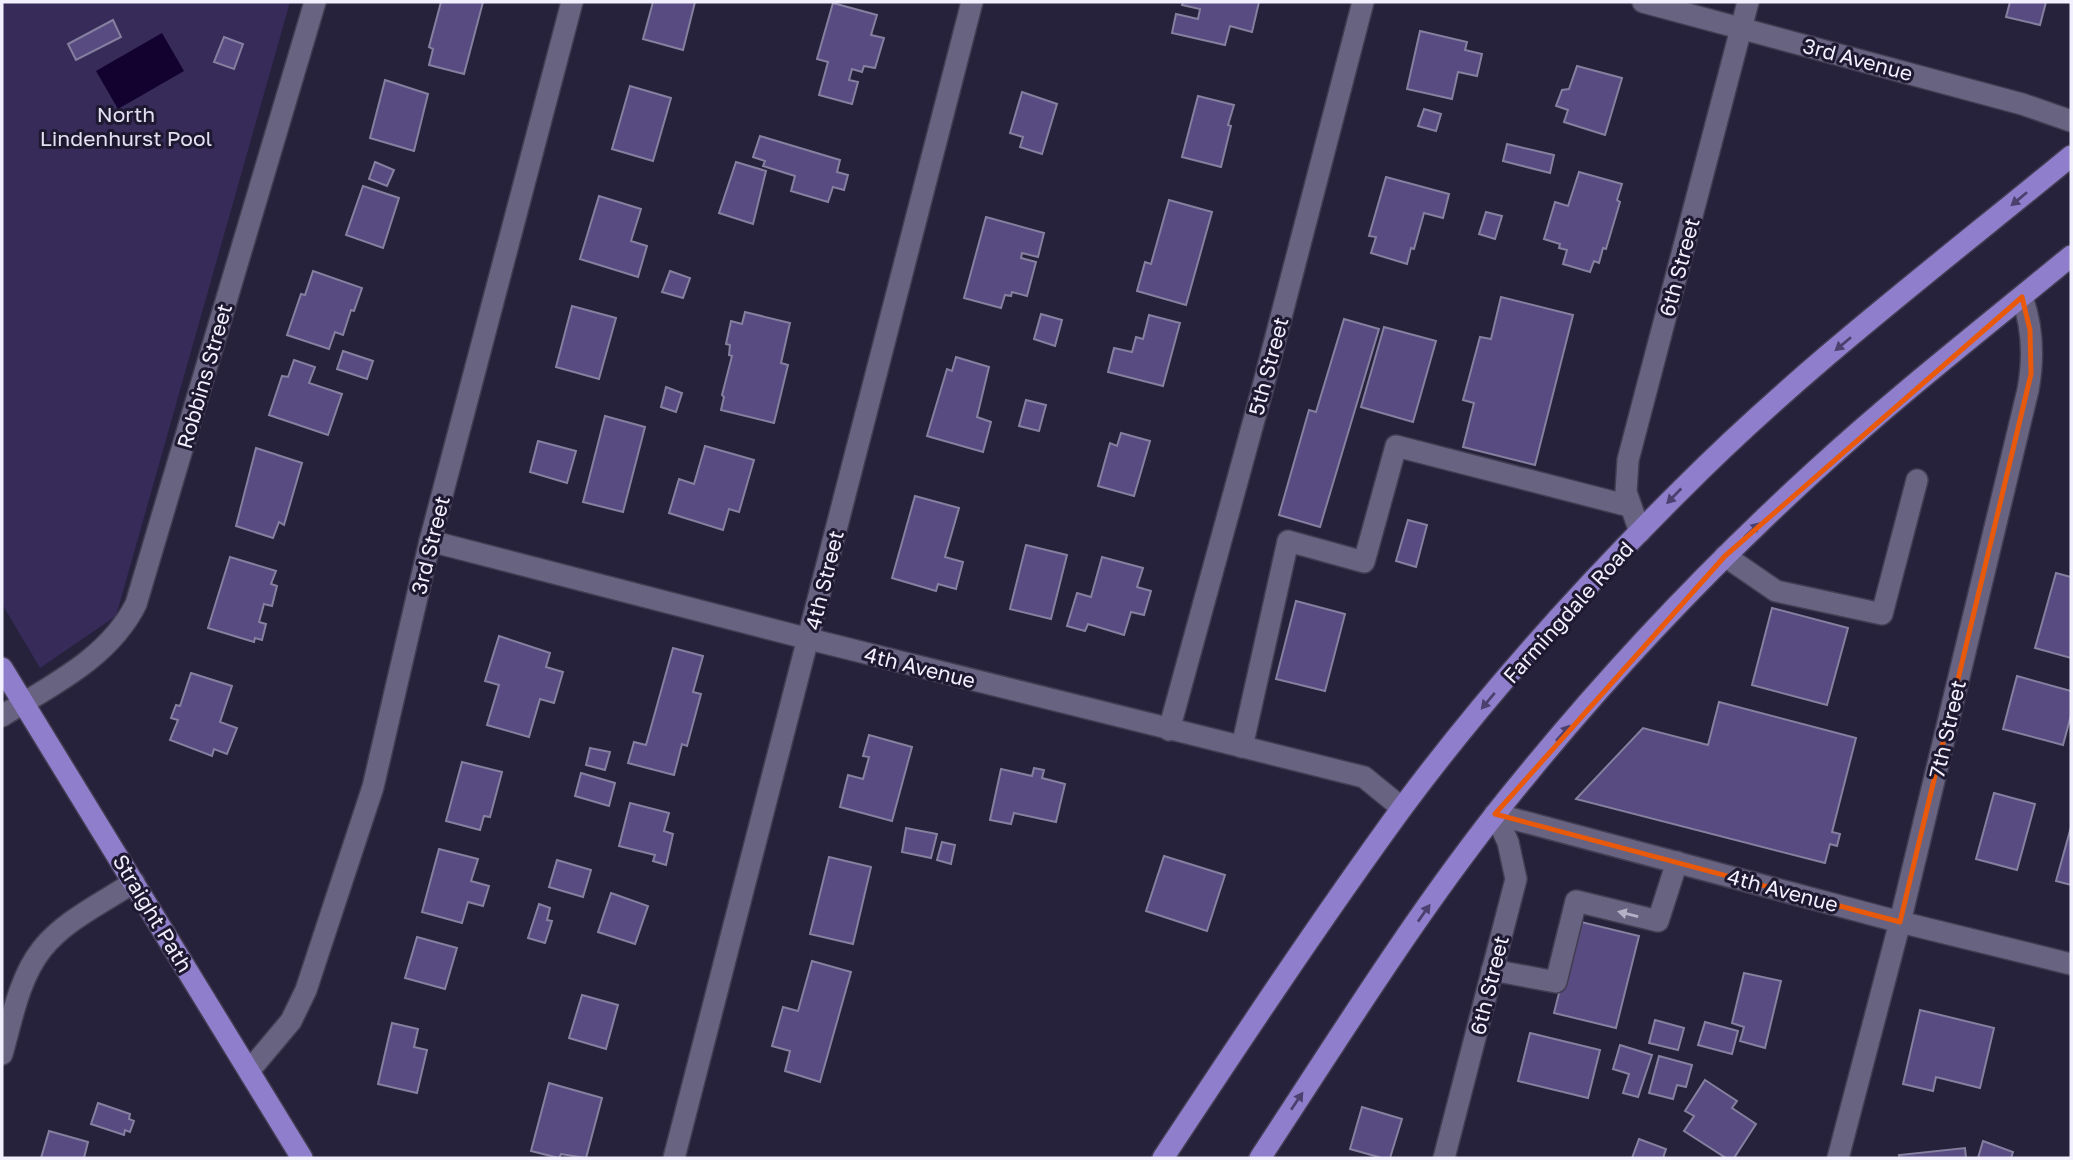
<svg xmlns="http://www.w3.org/2000/svg" width="2073" height="1160" font-family="'Golos Text',sans-serif">
	<style>
		.green { fill: #362b59 }
		.water { fill: #130230 }
		.building { fill: #574b81; stroke: #85809f; stroke-width: 2 }
		.lines { fill: none; stroke-linecap: round; stroke-linejoin: round }
		.minor-casing { stroke: #423d52; stroke-width: 24 }
		.major-casing { stroke: #423d52; stroke-width: 24 }
		.minor { stroke: #686381; stroke-width: 21 }
		.major { stroke: #8f7ecb; stroke-width: 21 }
		.oneway { fill: #4b416f }
		.oneway2 { fill: #b4b1c6 }
		.marked { fill: none; stroke: #e8590c; stroke-width: 5; stroke-linejoin: round }
		.labels { text-anchor: middle; dominant-baseline: central; stroke-width: 6; stroke-linejoin: round; paint-order: stroke }
		.street-label { font-size: 21px; fill: #f2f0fe; stroke: #1e1931 }
		.park-label { font-size: 21px; fill: #e3e0f2; stroke: #1e1931 }
	</style>
	<rect width="100%" height="100%" fill="#27223b"/>
	<path class="green" d="M2,2h288l-174,614 -76,52 -38,-64z"/>
	<path class="water" d="M162,33l22,38 -66,38 -22,-38z"/>
	<g class="building">
		<path d="M441,2h42l-19,72 -35,-9 4,-16 -4,-2z"/>
		<path d="M653,2h42l-12,48 -40,-11z"/>
		<path d="M1183,2h76l-7,30 -22,-6 -5,19 -53,-12 4,-19 22,5 2,-10 -18,-4z"/>
		<path d="M2010,2h36l-6,23 -34,-8z"/>
		<path d="M833,3l44,12 -6,20 13,3 -9,30 -11,-2 -2,6 -10,-3 -3,11 9,2 -6,22 -33,-9 9,-33 -11,-3z"/>
		<path d="M113,20l8,17 -45,23 -8,-16z"/>
		<path d="M1420,31l47,11 -2,8 17,4 -5,22 -19,-4 -6,27 -45,-10z"/>
		<path d="M224,37l19,7 -9,25 -20,-7z"/>
		<path d="M1577,66l45,12 -17,57 -41,-13 4,-12 -12,-4 6,-16 7,-1z"/>
		<path d="M385,80l43,14 -14,57 -44,-13z"/>
		<path d="M630,86l41,12 -18,63 -41,-12z"/>
		<path d="M1022,92l35,12 -15,50 -22,-7 3,-10 -13,-4z"/>
		<path d="M1198,96l36,9 -6,20 3,1 -10,41 -39,-10z"/>
		<path d="M1424,109l17,5 -5,17 -18,-5z"/>
		<path d="M760,136l80,24 -3,12 11,3 -4,15 -11,-3 -5,15 -37,-11 4,-15 -32,-10 2,-5 -12,-4z"/>
		<path d="M1507,144l47,11 -4,18 -47,-12z"/>
		<path d="M375,162l19,8 -7,16 -18,-7z"/>
		<path d="M736,162l30,9 -13,53 -34,-11z"/>
		<path d="M1579,172l43,12 -5,16 3,2 -14,47 -3,-1 -4,15 -5,-2 -4,11 -27,-8 4,-14 -8,-2 1,-4 -16,-5 11,-37 13,4z"/>
		<path d="M1386,177l63,17 -6,24 -19,-5 -10,36 -3,-1 -4,16 -36,-11 5,-16 -7,-1z"/>
		<path d="M363,186l36,12 -16,50 -37,-13z"/>
		<path d="M599,196l42,13 -10,32 16,5 -9,31 -58,-18z"/>
		<path d="M1169,200l43,12 -26,93 -49,-14 8,-29 6,2z"/>
		<path d="M1486,212l16,4 -7,23 -16,-5z"/>
		<path d="M986,217l58,16 -6,24 -16,-4 -1,5 15,4 -9,34 -15,-4 -1,4 -6,-1 -4,13 -37,-10z"/>
		<path d="M313,271l49,17 -8,23 -3,-1 -8,25 -8,-3 -6,17 -42,-14 14,-41 4,1z"/>
		<path d="M670,271l20,7 -7,20 -21,-6z"/>
		<path d="M1501,297l72,18 -38,150 -72,-18 11,-44 -11,-3 17,-63 11,2z"/>
		<path d="M572,306l44,12 -17,61 -43,-12z"/>
		<path d="M745,312l45,11 -9,40 7,2 -14,58 -53,-13 3,-13 -2,-2 10,-39 -3,-1 1,-10 -4,-1 5,-23 11,3z"/>
		<path d="M1041,314l21,6 -7,26 -21,-7z"/>
		<path d="M1149,315l31,8 -17,63 -55,-14 6,-24 18,4 4,-15 7,2z"/>
		<path d="M1344,319l35,10 -59,198 -41,-12 30,-105 7,2z"/>
		<path d="M1384,327l52,14 -23,81 -52,-15z"/>
		<path d="M343,351l30,10 -6,18 -30,-10z"/>
		<path d="M956,357l33,10 -12,50 14,5 -8,30 -56,-16 20,-67 5,2z"/>
		<path d="M294,360l21,7 -6,16 33,11 -14,41 -59,-20 13,-39 6,1z"/>
		<path d="M666,387l16,6 -6,19 -15,-5z"/>
		<path d="M1026,400l20,5 -7,26 -20,-5z"/>
		<path d="M605,416l40,11 -22,85 -40,-10z"/>
		<path d="M1121,433l29,8 -16,55 -36,-10 12,-43 7,3z"/>
		<path d="M538,441l38,10 -9,32 -37,-11z"/>
		<path d="M705,446l49,14 -15,52 -10,-3 -6,21 -54,-17 10,-34 15,5z"/>
		<path d="M256,448l46,15 -18,62 -5,-3 -6,16 -37,-12z"/>
		<path d="M915,496l44,12 -14,49 18,5 -7,27 -18,-5 -2,7 -44,-13z"/>
		<path d="M1408,520l19,5 -11,42 -20,-6z"/>
		<path d="M1026,545l41,10 -16,64 -41,-10z"/>
		<path d="M230,557l46,14 -5,13 6,2 -5,20 -8,-2 -5,18 7,2 -4,16 -7,-2 -1,4 -46,-14z"/>
		<path d="M1102,557l41,11 -6,19 14,4 -7,24 -13,-3 -7,23 -36,-11 -3,7 -18,-5 10,-33 14,4z"/>
		<path d="M2056,573l15,4v81l-36,-10z"/>
		<path d="M1296,601l49,13 -20,77 -49,-12z"/>
		<path d="M1772,608l76,20 -21,77 -75,-20z"/>
		<path d="M499,636l51,17 -4,14 17,5 -9,31 -14,-4 -11,38 -42,-12 12,-40 -14,-4z"/>
		<path d="M673,648l30,8 -10,36 8,2 -14,52 -5,-2 -8,31 -46,-12 6,-21 12,3z"/>
		<path d="M191,673l41,13 -12,36 17,6 -10,26 -13,-5 -2,7 -42,-16 8,-20 -7,-2 5,-13 4,1z"/>
		<path d="M2017,676l54,15v24l-8,30 -60,-16z"/>
		<path d="M1719,702l137,36 -24,94 8,2 -3,12 -7,-2 -5,19 -249,-64 67,-71 65,17z"/>
		<path d="M869,735l43,12 -20,74 -52,-14 8,-32 15,4 6,-22 -6,-1z"/>
		<path d="M590,748l20,4 -5,18 -19,-5z"/>
		<path d="M462,762l40,10 -12,45 -6,-1 -4,14 -34,-9z"/>
		<path d="M1034,768l10,2 -2,8 23,6 -9,38 -42,-9 -3,11 -21,-4 11,-51 31,7z"/>
		<path d="M581,773l34,10 -6,23 -34,-10z"/>
		<path d="M1994,793l41,11 -18,66 -41,-11z"/>
		<path d="M630,803l39,10 -5,18 9,3 -7,31 -13,-4 2,-6 -36,-9z"/>
		<path d="M2071,827v58l-15,-4z"/>
		<path d="M906,828l31,6 -6,24 -29,-6z"/>
		<path d="M942,842l13,3 -4,19 -14,-4z"/>
		<path d="M439,849l39,10 -7,22 18,5 -6,20 -15,-4 -6,21 -40,-11z"/>
		<path d="M1164,856l61,19 -18,56 -61,-20z"/>
		<path d="M829,857l42,10 -18,77 -43,-10z"/>
		<path d="M557,860l34,10 -8,27 -34,-10z"/>
		<path d="M611,893l37,13 -13,38 -37,-12z"/>
		<path d="M539,904l11,4 -3,12 5,1 -7,22 -17,-5z"/>
		<path d="M1577,921l62,15 -23,92 -62,-15z"/>
		<path d="M417,937l40,11 -12,41 -40,-11z"/>
		<path d="M812,961l39,11 -31,110 -35,-11 5,-20 -18,-5 11,-39 15,4z"/>
		<path d="M1744,973l37,8 -16,67 -25,-7 4,-14 -12,-4z"/>
		<path d="M582,995l36,10 -12,44 -37,-11z"/>
		<path d="M1920,1010l74,18 -14,60 -44,-11 -3,14 -30,-7z"/>
		<path d="M1655,1020l29,8 -6,22 -29,-7z"/>
		<path d="M1705,1022l33,9 -6,23 -34,-9z"/>
		<path d="M392,1023l26,6 -4,18 13,3 -10,43 -39,-9z"/>
		<path d="M1530,1033l70,17 -12,48 -70,-17z"/>
		<path d="M1620,1045l32,10 -14,42 -15,-4 6,-19 -16,-5z"/>
		<path d="M1659,1056l33,9 -6,22 -9,-2 -4,14 -24,-6z"/>
		<path d="M1705,1080l32,21 -5,7 24,16 -22,34h-8l-42,-27 10,-15 -9,-5z"/>
		<path d="M549,1083l53,15 -16,60 -25,-4 -2,4 -28,-7z"/>
		<path d="M98,1103l32,11 -1,5 5,2 -4,11 -5,-2 -1,5 -33,-11z"/>
		<path d="M1362,1107l40,12 -12,39h-8l-32,-9z"/>
		<path d="M49,1131l39,11 -4,16h-43z"/>
		<path d="M1639,1139l27,10 -3,9h-31z"/>
		<path d="M1983,1141l30,11 -2,6h-33z"/>
		<path d="M1965,1148l1,10h-66l-1,-3z"/>
	</g>
	<g class="lines">
		<g class="minor-casing">
			<g id="minor">
				<path d="M1643,2l379,102 49,17"/>
				<path d="M1640,532l-14,-40 2,-32 120,-458"/>
				<path d="M430,541l379,98 555,138 38,31"/>
				<path d="M1725,556l51,35 106,23 35,-134"/>
				<path d="M2,716c50,-31 107,-58 134,-112l179,-602"/>
				<path d="M1169,730l91,-332 103,-396"/>
				<path d="M1242,747l46,-206 76,21 32,-116 233,60"/>
				<path d="M1495,814l405,108 171,42"/>
				<path d="M1492,970l64,12 20,-81 82,20 19,-59"/>
				<path d="M2,1054c10,-35 17,-76 40,-105 23,-29 62,-47 92,-67"/>
				<path d="M249,1071l42,-50 15,-31 67,-203 57,-246 142,-539"/>
				<path d="M674,1158l298,-1156"/>
				<path d="M1444,1158l72,-279 -8,-37 -13,-28"/>
				<path d="M1838,1158l62,-236 128,-532c6,-32 5,-62 -6,-93"/>
			</g>
		</g>
		<g class="major-casing">
			<g id="major">
				<path d="M2,668l300,490"/>
				<path d="M1163,1158c78,-118 156,-236 239,-350 84,-113 180,-220 280,-319 120,-121 258,-225 389,-333"/>
				<path d="M1260,1158c85,-129 167,-263 266,-382 89,-109 187,-212 291,-307 82,-75 169,-143 254,-213"/>
			</g>
		</g>
		<use href="#minor" class="minor"/>
		<use href="#major" class="major"/>
	</g>
	<defs><path id="oneway-solid" d="M-6-.8H1V-3.2L6.5 0L1 3.2V.8H-6Z" transform="scale(1.75)"/></defs>
	<g class="oneway">
		<use href="#oneway-solid" transform="translate(2019 199) rotate(140)"/>
		<use href="#oneway-solid" transform="translate(1843 344) rotate(140)"/>
		<use href="#oneway-solid" transform="translate(1674 496) rotate(134)"/>
		<use href="#oneway-solid" transform="translate(1752 530) rotate(-43)"/>
		<use href="#oneway-solid" transform="translate(1488 701) rotate(130)"/>
		<use href="#oneway-solid" transform="translate(1563 733) rotate(-49)"/>
		<use href="#oneway-solid" transform="translate(1424 913) rotate(-55)"/>
		<use href="#oneway-solid" transform="translate(1297 1101) rotate(-56)"/>
	</g>
	<use class="oneway2" href="#oneway-solid" transform="translate(1628 914) rotate(-166)"/>
	<path class="marked" d="M2022,297l8,33 1,44 -131,548 -405,-108 230,-258z"/>
	<g class="labels">
		<g class="street-label">
			<text transform="translate(1858 59) rotate(15)">3rd Avenue</text>
			<text transform="translate(1679 267) rotate(-75)">6th Street</text>
			<text transform="translate(1268 366) rotate(-75)">5th Street</text>
			<text transform="translate(204 376) rotate(-74)">Robbins Street</text>
			<text transform="translate(430 545) rotate(-76)">3rd Street</text>
			<text transform="translate(824 580) rotate(-76)">4th Street</text>
			<text transform="translate(1568 612) rotate(-48)">Farmingdale Road</text>
			<text transform="translate(920 667) rotate(14)">4th Avenue</text>
			<text transform="translate(1947 729) rotate(-77)">7th Street</text>
			<text transform="translate(1783 890) rotate(15)">4th Avenue</text>
			<text transform="translate(153 913) rotate(59)">Straight Path</text>
			<text transform="translate(1489 985) rotate(-76)">6th Street</text>
		</g>
		<g class="park-label">
			<text x="126" y="114">North<tspan x="126" dy="24">Lindenhurst Pool</tspan></text>
		</g>
	</g>
	<rect width="2073" height="1160" fill="none" stroke="#f2f0fe" stroke-width="7"/>
</svg>
